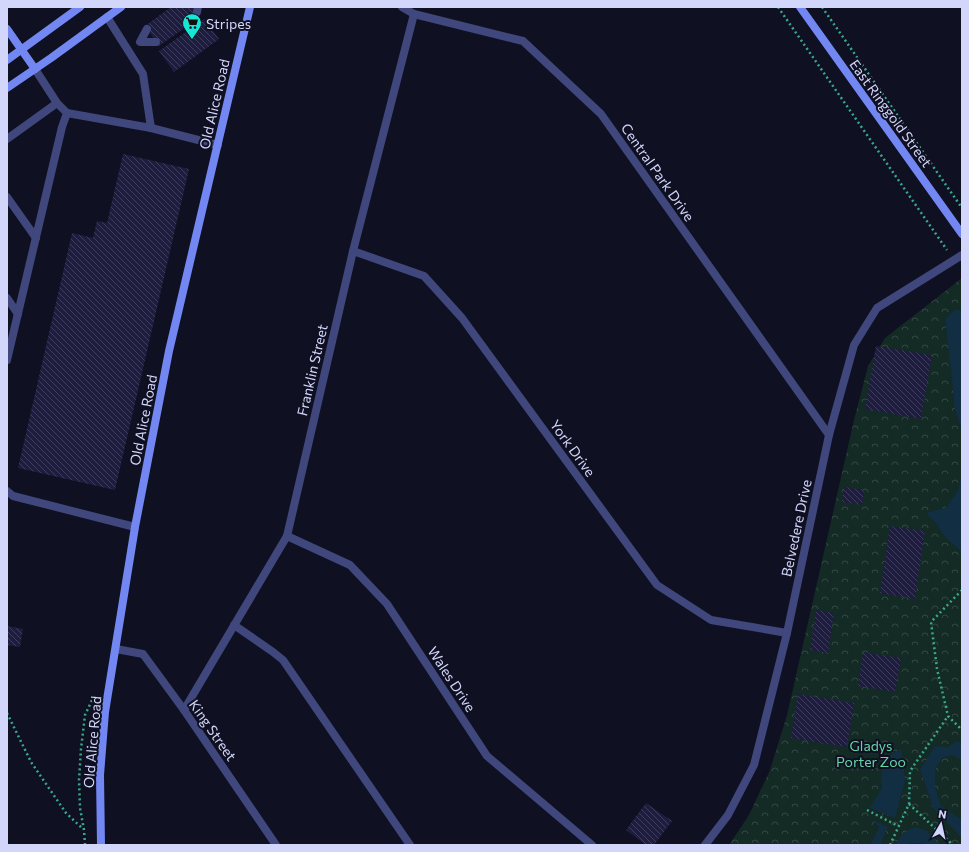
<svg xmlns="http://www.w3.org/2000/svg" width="969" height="852" font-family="Commissioner,sans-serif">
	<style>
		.park { fill: url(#park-crowns) }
		.water { fill: #122e42 }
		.building { fill: url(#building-back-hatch) }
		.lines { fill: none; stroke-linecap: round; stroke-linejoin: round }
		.path { stroke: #39a98e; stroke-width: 2.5; stroke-dasharray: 2 3; stroke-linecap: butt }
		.lane { stroke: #3f477c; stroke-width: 8 }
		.street { stroke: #3f477c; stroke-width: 8 }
		.secondary { stroke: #7387f2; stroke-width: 8 }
		.labels { text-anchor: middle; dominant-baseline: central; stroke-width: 4; stroke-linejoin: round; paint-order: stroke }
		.poi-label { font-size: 14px; fill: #d3d6fb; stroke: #0f1021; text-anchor: start }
		.street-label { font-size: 14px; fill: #d3d6fb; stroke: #0f1021 }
		.park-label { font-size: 14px; fill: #66d4a5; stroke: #0f1021 }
	</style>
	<defs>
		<pattern id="park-crowns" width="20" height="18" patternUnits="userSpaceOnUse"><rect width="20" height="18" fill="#132a25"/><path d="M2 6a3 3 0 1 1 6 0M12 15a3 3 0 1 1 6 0" fill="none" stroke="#344846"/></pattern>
		<pattern id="building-back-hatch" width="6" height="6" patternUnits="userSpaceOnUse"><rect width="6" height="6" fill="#1e1d40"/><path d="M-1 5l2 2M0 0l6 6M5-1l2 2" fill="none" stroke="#3e3d5c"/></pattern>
	</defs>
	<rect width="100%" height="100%" fill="#0f1021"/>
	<path class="park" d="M962,278v567h-233l20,-30 21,-45 17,-55 67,-295 14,-54 17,-28z"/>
	<g class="water">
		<path d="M956,309l6,3v119l-8,-25 -2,-28 -7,-59z"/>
		<path d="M962,473v79l-15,-13 -13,-18 -8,-8 21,-6 11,-17z"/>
		<path d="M957,741l5,2v19l-1,-2 -9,-5 -10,3 -7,12v17l6,19 21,14v18l-29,-30 -10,-31 -3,-7 15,-24 13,1z"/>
		<path d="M901,749l2,11 2,21 -10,37 -25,-10 12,-20 -1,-11 1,-13 5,-7z"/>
		<path d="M870,819l18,8 -8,18h-10l8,-15 1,-4z"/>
		<path d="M914,827l12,3 14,15h-15l-2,-2h-14l-1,2h-13l7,-11z"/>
	</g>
	<g class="building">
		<path d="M171,7h22l7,10 -41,29 -14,-20z"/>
		<path d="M204,19l15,20 -45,33 -15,-21z"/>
		<path d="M123,154l66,15 -74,321 -97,-22 54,-235 21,5 4,-17 10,2z"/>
		<path d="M876,346l56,9 -11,64 -56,-10z"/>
		<path d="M844,487l20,3 -2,15 -20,-3z"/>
		<path d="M890,526l35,5 -10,68 -35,-6z"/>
		<path d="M816,610l18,3 -6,40 -18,-3z"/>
		<path d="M7,626l16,3 -3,18 -13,-2z"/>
		<path d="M863,652l38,6 -6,34 -37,-6z"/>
		<path d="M798,694l56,9 -7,44 -56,-9z"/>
		<path d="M646,803l26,18 -18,24h-8l-20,-15z"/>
	</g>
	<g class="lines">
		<g class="path">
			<path d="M778,7l169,243"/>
			<path d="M822,7l140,201"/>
			<path d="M962,590l-31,32 6,47 11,47 14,14"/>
			<path d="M7,713l24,49 35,51 17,16"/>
			<path d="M909,804l44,41"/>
			<path d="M867,810l31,16"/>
			<path d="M85,845l-1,-15 -4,-22 -1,-28 2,-31 4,-34 8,-17"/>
			<path d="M890,845l19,-41 1,-33 38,-55"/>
		</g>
		<g class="lane">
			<path d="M197,12l1,-5"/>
			<path d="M107,17l36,57 8,54"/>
			<path d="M147,29l-7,13h16"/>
			<path d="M67,113l84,15 67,17"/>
			<path d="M7,139l50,-36"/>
			<path d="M7,197l29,41"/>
			<path d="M7,298l11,16"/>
			<path d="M7,360l55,-233 5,-14 -10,-10 -22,-34"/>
			<path d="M7,491l6,5 122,31"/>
			<path d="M234,625l39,27 10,8 127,185"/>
		</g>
		<g class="street">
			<path d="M402,7l12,7 109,27 78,73 228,321"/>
			<path d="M353,251l71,25 38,42 195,267 54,35 76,13"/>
			<path d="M287,536l63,29 37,39 100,152 105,89"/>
			<path d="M116,649l27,5 41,56 92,135"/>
			<path d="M184,710l103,-174 66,-285 61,-237"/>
			<path d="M705,845l23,-30 26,-50 33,-132 42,-198 25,-90 23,-37 85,-53"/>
		</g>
		<g class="secondary">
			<path d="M800,7l162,227"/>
			<path d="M7,29l28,40"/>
			<path d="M7,60l73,-53"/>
			<path d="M7,88l44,-30 70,-51"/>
			<path d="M101,845l-1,-70 5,-63 30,-185 34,-176 81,-344"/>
		</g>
	</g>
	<defs>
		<g id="supermarket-pin" transform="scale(1)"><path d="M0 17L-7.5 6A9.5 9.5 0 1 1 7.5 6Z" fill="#15e6d5" stroke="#0f1021"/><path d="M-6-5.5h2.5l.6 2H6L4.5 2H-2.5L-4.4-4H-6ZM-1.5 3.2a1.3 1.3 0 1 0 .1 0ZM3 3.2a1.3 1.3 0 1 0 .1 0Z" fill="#111"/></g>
	</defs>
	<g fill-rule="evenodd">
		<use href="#supermarket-pin" x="192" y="23"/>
	</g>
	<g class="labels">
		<g class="poi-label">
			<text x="206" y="23">Stripes</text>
		</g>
		<g class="street-label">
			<text transform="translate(214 104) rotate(-77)">Old Alice Road</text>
			<text transform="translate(891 113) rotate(54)">East Ringgold Street</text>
			<text transform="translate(658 172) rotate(55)">Central Park Drive</text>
			<text transform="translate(312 370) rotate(-77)">Franklin Street</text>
			<text transform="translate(143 420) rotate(-79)">Old Alice Road</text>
			<text transform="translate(573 448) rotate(54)">York Drive</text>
			<text transform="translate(796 528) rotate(-78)">Belvedere Drive</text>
			<text transform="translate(452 679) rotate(57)">Wales Drive</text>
			<text transform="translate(213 730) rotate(55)">King Street</text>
			<text transform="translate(92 742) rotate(-85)">Old Alice Road</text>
		</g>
		<g class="park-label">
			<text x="871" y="745">Gladys<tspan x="871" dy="16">Porter Zoo</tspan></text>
		</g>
	</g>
	<rect width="969" height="852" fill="none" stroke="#d3d6fb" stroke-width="16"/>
	<g transform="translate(941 824) rotate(9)" stroke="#0f1021" stroke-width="3" paint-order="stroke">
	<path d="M0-3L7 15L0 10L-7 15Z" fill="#d3d6fb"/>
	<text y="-6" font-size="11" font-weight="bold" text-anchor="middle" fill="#d3d6fb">N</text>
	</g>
</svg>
